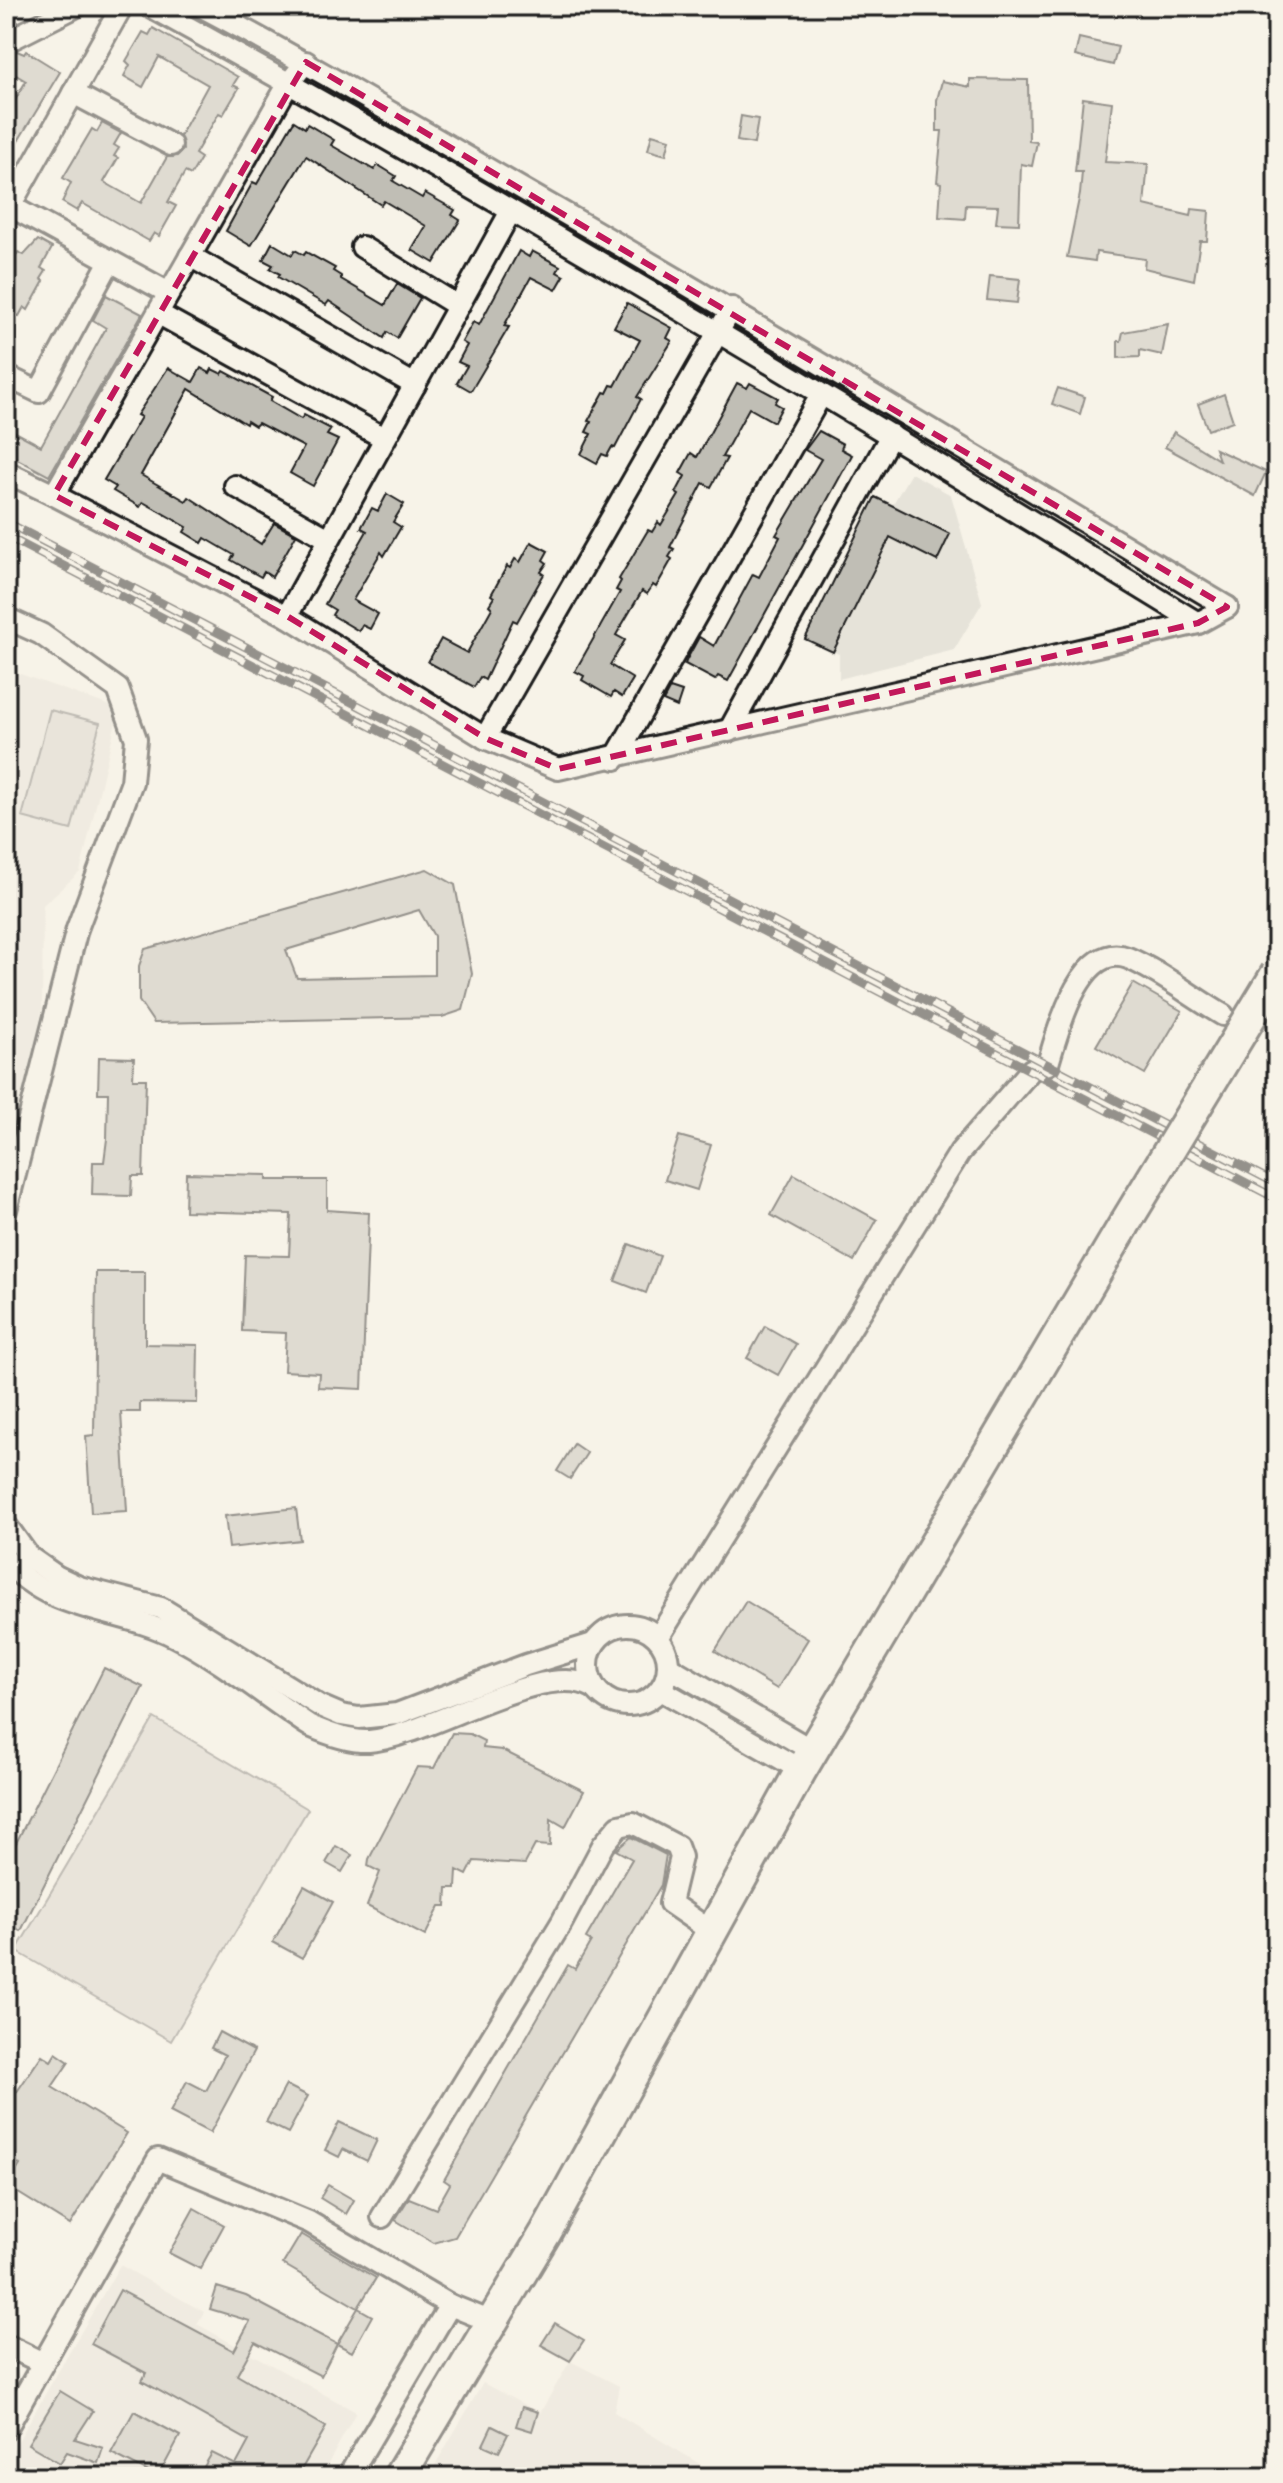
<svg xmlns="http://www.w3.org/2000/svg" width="1283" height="2483" font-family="'Comic Neue',sans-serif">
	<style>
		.built { fill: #e6e3d9 }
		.green { fill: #d7d3cb; stroke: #7a7874; stroke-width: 2 }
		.building { fill: #c0beb5; stroke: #1c1c1c; stroke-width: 2; fill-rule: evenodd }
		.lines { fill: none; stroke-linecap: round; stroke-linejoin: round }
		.street-casing { stroke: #1c1c1c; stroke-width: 26 }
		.primary-casing { stroke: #1c1c1c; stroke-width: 36 }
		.street { stroke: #f7f3e8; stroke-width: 20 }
		.primary { stroke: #f7f3e8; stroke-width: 30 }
		.rail-casing { stroke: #1c1c1c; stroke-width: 9 }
		.rail { stroke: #f7f3e8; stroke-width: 6; stroke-dasharray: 18; stroke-linecap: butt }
		.primary-bridge-casing { stroke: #1c1c1c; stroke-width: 36; stroke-linecap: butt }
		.primary-bridge { stroke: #f7f3e8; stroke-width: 30 }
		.marked { fill: none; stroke: #c2185b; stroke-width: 6; stroke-dasharray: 16 10; stroke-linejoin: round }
	</style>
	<rect width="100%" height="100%" fill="#f7f3e8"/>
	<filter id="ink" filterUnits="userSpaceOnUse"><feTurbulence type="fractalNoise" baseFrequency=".0125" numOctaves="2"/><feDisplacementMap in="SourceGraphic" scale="16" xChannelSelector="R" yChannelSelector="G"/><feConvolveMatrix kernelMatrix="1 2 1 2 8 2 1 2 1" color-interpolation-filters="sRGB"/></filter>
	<g filter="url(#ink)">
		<g class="built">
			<path d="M911,473l40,22 31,108 -28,47 -115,29v-25l-27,-11z"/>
			<path d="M6,669l113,40 -39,163 -37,33 -1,105 -32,167 -4,2z"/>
			<path d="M120,2265l84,47 -7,12 159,88 -35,65h-315v-15z"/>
			<path d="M570,2361l49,25 -5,26 107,65h-293l55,-94 57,30z"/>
		</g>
		<g class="green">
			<path d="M50,710l50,13 -29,107 -49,-13z"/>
			<path d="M154,1718l154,91 -137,232 -155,-90z"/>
		</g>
		<g class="building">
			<path d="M153,28l85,49 -5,8 6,3 -16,27 -4,-2 -24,41 6,4 -10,17 -6,-3 -17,30 8,4 -17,30 -5,-3 -5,8 -67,-38 -5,8 -15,-9 9,-19 -8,-5 29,-49 5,3 5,-9 19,10 -7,12 5,3 -5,8 4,2 -14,24 37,21 26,-46 10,-1 6,-6 -3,-14 28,-51 -49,-28 -16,30 -19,-11 6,-11 -4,-4 17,-29 6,3z"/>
			<path d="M1079,38l39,9 -5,18 -38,-9z"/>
			<path d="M17,51l7,3 2,-3 34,21 -54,89v-45l20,-35 -20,-12 4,-15z"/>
			<path d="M970,79l58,1 1,61 8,1 -5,24 -11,-2 -2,60 -23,-1 2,-17 -32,-1 -1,14 -26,-2 2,-34 -4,-1 5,-51h-5v-31l5,-19 28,6z"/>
			<path d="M1083,98l29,4 -7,60 43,2 -4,41 47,11 1,-7 17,2 -2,30h-7l-6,39 -50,-12 1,-9 -49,-7 -1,9 -28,-4 13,-63 2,-22h-7z"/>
			<path d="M741,116l17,3 -4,25 -17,-3z"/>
			<path d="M294,121l11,7 2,-4 27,16 -3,5 43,25 4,-5 18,11 -3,5 29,17 3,-5 30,17 -3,5 8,5 -26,43 -22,-13 14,-24 -42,-25 -3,4 -75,-49 -55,90 -25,-15 27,-49 4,2z"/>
			<path d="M652,134l18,5 -4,16 -18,-5z"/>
			<path d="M38,240l14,8 -11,20 5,3 -5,8 3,2 -16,29 -4,-3 -5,9 -13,-3v-40l12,-21 6,3z"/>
			<path d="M272,243l20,12 3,-5 9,5 2,-3 29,16 -2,3 8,5v3l44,26 12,-21 23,14 -23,40 -10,-6 -3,6 -55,-37 -3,4 -48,-28 2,-3 -10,-5 3,-4 -10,-5z"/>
			<path d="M519,251l10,6 3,-6 28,15 -3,6 7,4 -8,14 -25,-13 -27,49 5,1 -38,64 -14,-8 10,-17 -9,-4 9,-17 -5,-3 11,-20 6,3z"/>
			<path d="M990,276l30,3 -3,24 -30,-3z"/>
			<path d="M106,295l36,19 -93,162 -43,-23v-26l35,19 65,-118 -13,-8z"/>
			<path d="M627,303l45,25 -5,10 5,3 -35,56 4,2 -26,49 -3,-1 -5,9 -5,-2 -5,9 -16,-9 10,-20 -5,-2 5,-10 -3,-1 16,-29 3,1 4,-8 4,1 25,-46 -26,-13z"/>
			<path d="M1168,324l-6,31 -22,-5v7l-22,1v-17h3l2,-9z"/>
			<path d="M168,368l25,14 8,-14 9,5 2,-4 10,5 2,-3 48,26 -2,4 31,18 3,-4 27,14 -4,6 11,5 -25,46 -23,-13 14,-26 -46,-24 -3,3 -8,-5 -1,3 -57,-35 -48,86 45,26 3,-4 72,47 13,-21 22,12 -24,42 -8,-5 -3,5 -30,-17 3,-5 -29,-17 -3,5 -18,-11 3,-5 -44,-25 -3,5 -27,-16 3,-4 -12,-7 37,-63 -4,-2z"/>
			<path d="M737,383l10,5 3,-5 28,15 -3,5 7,4 -8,15 -25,-14 -27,49 5,1 -16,29 -8,-4 -33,64 4,2 -5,8 3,2 -16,28 -3,-2 -6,9 -5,-3 -26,44 9,5 -15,25 23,14 -11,18 -8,-5 -3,5 -29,-17 2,-4 -9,-5 45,-79 -4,-2 5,-9 -2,-2 29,-49 4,2 6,-10 3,3 18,-30 -3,-2 9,-17 -5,-3 11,-20 6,4z"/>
			<path d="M1058,388l27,9 -5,17 -28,-10z"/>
			<path d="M1224,394l9,27 -25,9 -10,-26z"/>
			<path d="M819,431l24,13 -2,5 11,6 -124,226 -10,-5 -3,4 -30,-16 2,-5 12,-22 15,9 39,-72 6,3 21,-40 -4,-2 45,-76 -16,-9z"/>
			<path d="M1174,432l45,28 -4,-11 51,23 -11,24 -90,-49z"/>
			<path d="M387,494l17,10 -11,18 8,5 -17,29 -3,-4 -28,48 25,14 -8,15 -8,-4 -3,6 -27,-16 3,-5 -10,-6 42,-73 -6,-3 11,-20 6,3z"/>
			<path d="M875,497l75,37 -13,27 -47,-24 -57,115 -28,-13z"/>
			<path d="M531,542l17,9 -5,9 4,3 -6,9 3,2 -27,48 -4,-2 -28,60 -5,-3 -6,10 -46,-25 13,-23 26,14 25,-45 -3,-3 5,-8 -3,-2 16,-29 3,2 5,-9 5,3z"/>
			<path d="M670,688l12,4 -5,15 -14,-6z"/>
			<path d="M427,869l28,16 17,89 -9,36 -21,7 -288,6 -15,-22v-35l6,-17zM419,910l15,26v39l-137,3 -11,-28z"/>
			<path d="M1133,983l49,28 -37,63 -49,-28z"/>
			<path d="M99,1057l35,1 -1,21h13l-3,97h-11l-1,20 -39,-1 1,-33h11l3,-23 1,-46h-10z"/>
			<path d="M679,1136l32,9 -14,45 -32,-10z"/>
			<path d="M186,1173l81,2v5h60v30l42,3 -7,176 -44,-2 1,-14 -35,-2 2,-38 -44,-2 3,-76 44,1 2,-42 -106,-3z"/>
			<path d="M794,1174l83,46 -23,41 -83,-46z"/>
			<path d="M629,1244l31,12 -14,37 -31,-12z"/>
			<path d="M96,1272h49v72l53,1 -1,58 -57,-1v10h-19l6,99 -36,2 -5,-77 8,-1z"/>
			<path d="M765,1326l31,18 -18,31 -31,-17z"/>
			<path d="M574,1444l13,9 -17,26 -13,-8z"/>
			<path d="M296,1508l4,32 -71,8 -4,-32z"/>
			<path d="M746,1601l62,38 -31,50 -62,-38z"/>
			<path d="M104,1668l39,19 -122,244 -15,-7v-61z"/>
			<path d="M452,1733l18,1 14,7 -1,7 19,2 82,41 -19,36 -14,-8 -1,27 -15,-1 -10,19 -51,-3 -7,14 -10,-5 -1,18h-9l-1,18h-6l-15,30 -58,-30 13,-34 -12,-6 1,-7 48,-92 17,1z"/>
			<path d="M631,1837l35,18 -5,30 -206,352 -21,6 -39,-23 14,-22 27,11 14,-25 -6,-4 124,-215 7,4 16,-28 -5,-3 46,-79 -16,-9z"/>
			<path d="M336,1846l16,9 -10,17 -16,-9z"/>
			<path d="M304,1886l29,16 -31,56 -29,-16z"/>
			<path d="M219,2032l35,19 -44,82 -40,-21 17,-31 19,10 19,-36 -14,-7z"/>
			<path d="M56,2053l13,9 -17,25 75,46 -57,92 -63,-39 13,-21 -14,-10v-64l8,5 28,-41 9,6z"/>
			<path d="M286,2085l22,11 -20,37 -22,-11z"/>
			<path d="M339,2122l38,18 -10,21 -24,-12 -4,8 -14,-7z"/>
			<path d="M328,2185l26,15 -8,14 -26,-16z"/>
			<path d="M194,2208l30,17 -24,44 -31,-16z"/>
			<path d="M301,2234l75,44 -18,30 -75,-44z"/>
			<path d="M217,2287l29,9 91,48 -16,32 -66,-34 -18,33 89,52 -29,50h-99l14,-24 24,12 13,-24 -107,-60 4,-8 -55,-29 29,-54 114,61 16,-30 -40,-12z"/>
			<path d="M358,2308l14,8 -20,36 -15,-8z"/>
			<path d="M555,2323l29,17 -14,21 -29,-16z"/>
			<path d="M60,2391l33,20 -18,28 28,9 -5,15 -31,-11 -7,11 -32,-19z"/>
			<path d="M522,2407l16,5 -6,19 -16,-5z"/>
			<path d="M134,2411l46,25 -22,41 -47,-24z"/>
			<path d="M492,2426l16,8 -9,18 -16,-7z"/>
		</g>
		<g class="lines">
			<g class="street-casing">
				<g id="street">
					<path d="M149,6c356,195 703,405 1049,617l29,-16"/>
					<path d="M200,6c122,64 238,135 357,203 225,130 447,265 670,398"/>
					<path d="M6,42l71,-36"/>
					<path d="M306,62l-17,21 -235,412 233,121 198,122 73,31 640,-146"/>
					<path d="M73,93l98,52"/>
					<path d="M10,206l159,87"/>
					<path d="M6,213l116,-207"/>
					<path d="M362,247l96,59"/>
					<path d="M190,256l225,129"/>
					<path d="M159,314l225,124"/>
					<path d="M6,376l33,16 71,-131"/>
					<path d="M6,472l48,23"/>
					<path d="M235,486l94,53"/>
					<path d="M287,616l224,-405"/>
					<path d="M6,618l35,16 77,55 18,50 -4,43 -55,147 -71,281"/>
					<path d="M729,731l162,-296"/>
					<path d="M485,738l247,-430"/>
					<path d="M615,759l206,-364"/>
					<path d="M6,1525l23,32 27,19 23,11 82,21 159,98 21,9 18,3 38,-4 129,-49 67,-21"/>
					<path d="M6,1560c45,54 112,47 170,77 47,24 90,60 134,89 18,8 39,16 59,15 59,-4 173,-82 224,-54"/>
					<circle cx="628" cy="1665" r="40"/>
					<path d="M658,1638l302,-486 71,-82 17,-6c9,-31 33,-125 80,-106 33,14 64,39 95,57"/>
					<path d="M669,1667l144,84"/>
					<path d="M661,1690l140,80"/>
					<path d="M382,2217l180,-295 41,-77 16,-19 14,-3 44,23 4,11 -11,46 42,29"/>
					<path d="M6,2345l37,18"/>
					<path d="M6,2429l152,-270 151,63 141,83 42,17"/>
					<path d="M348,2477l102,-172"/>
				</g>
			</g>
			<g class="primary-casing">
				<path id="primary" d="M399,2477l147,-245 255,-462 323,-545"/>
			</g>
			<use href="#street" class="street"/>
			<use href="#primary" class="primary"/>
			<g class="rail-casing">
				<g id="rail">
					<path d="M6,522l1271,662"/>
					<path d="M6,536l1271,663"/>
				</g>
			</g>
			<use href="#rail" class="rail"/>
			<g class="primary-bridge-casing">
				<path id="primary-bridge" d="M1124,1225l153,-252"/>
			</g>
			<use href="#primary-bridge" class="primary-bridge"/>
		</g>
	</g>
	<path d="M0 0H1283V2483H0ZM306,62l921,545 -29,16 -640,146 -73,-31 -198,-122 -233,-121z" fill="#f7f3e8" fill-opacity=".55" fill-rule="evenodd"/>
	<path class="marked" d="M306,62l921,545 -29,16 -640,146 -73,-31 -198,-122 -233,-121z"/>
	<rect width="1283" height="2483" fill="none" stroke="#f7f3e8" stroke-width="32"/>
	<rect x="16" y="16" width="1251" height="2451" fill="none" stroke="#1c1c1c" stroke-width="3" filter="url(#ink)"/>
</svg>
